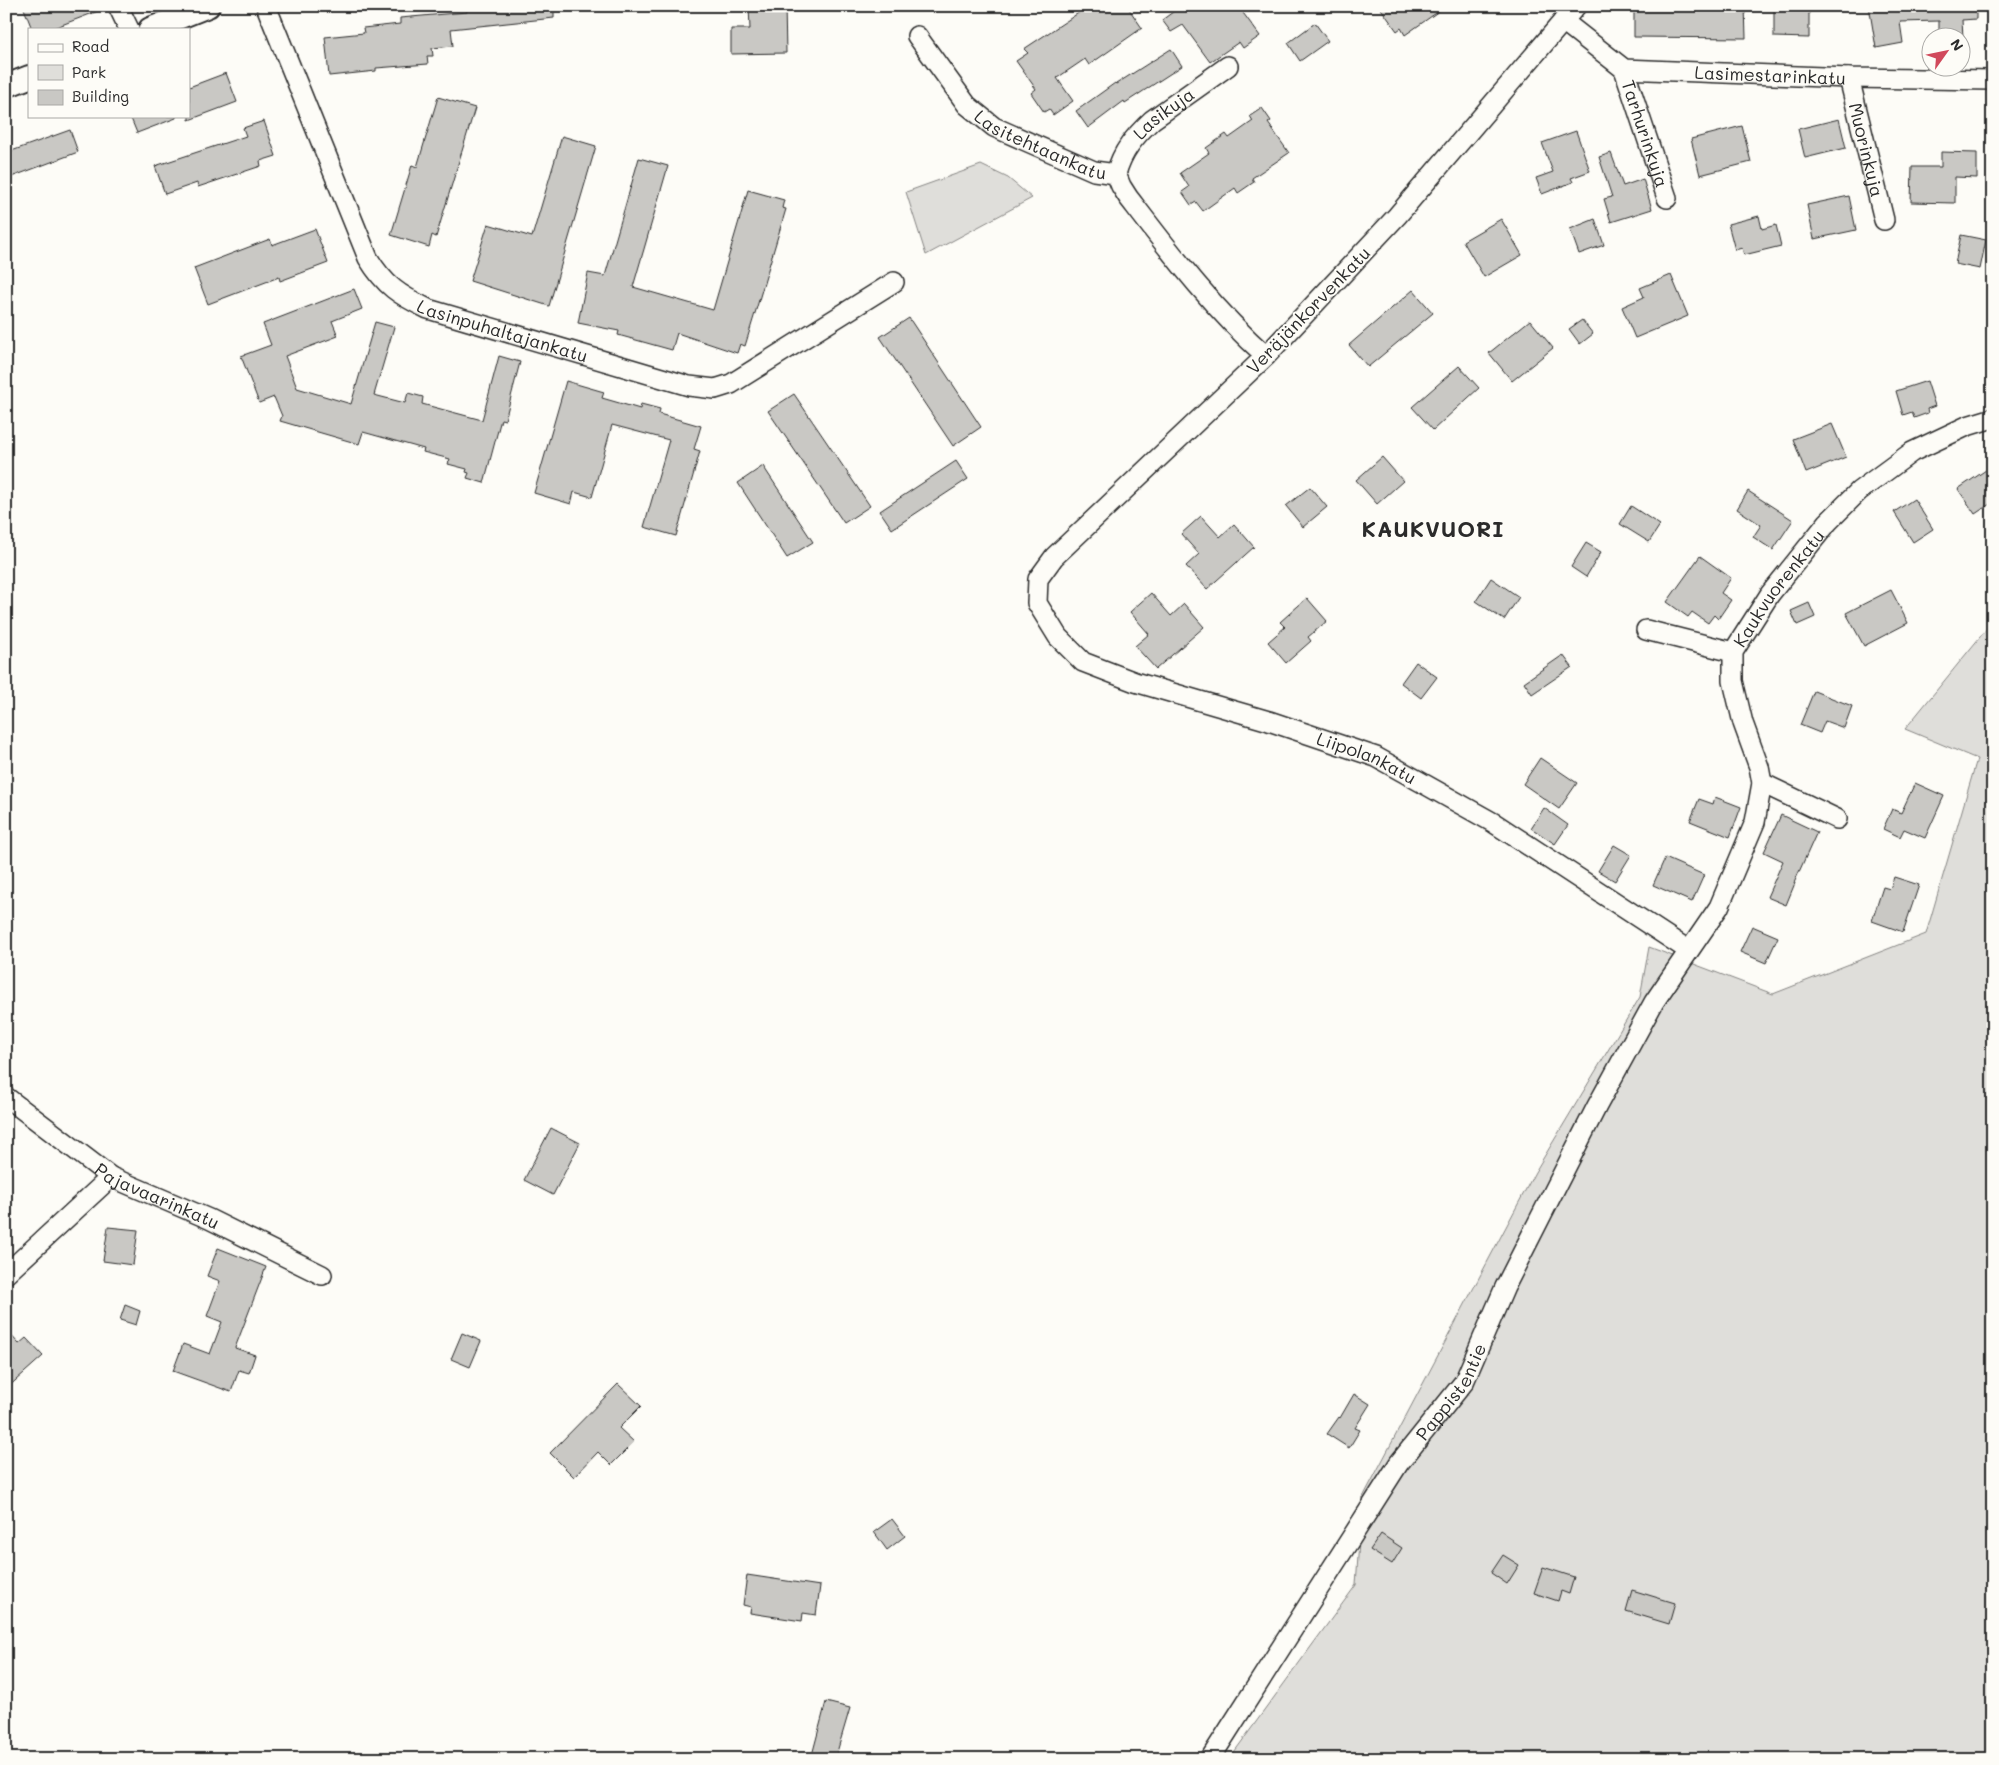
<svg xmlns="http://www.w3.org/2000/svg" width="1999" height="1765" font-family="Mali,sans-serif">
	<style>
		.green { fill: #dfdeda; stroke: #858482 }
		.building { fill: #c9c8c4; stroke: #2b2b2b }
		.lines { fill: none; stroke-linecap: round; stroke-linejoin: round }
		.minor-casing { stroke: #2b2b2b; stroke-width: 22 }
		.tertiary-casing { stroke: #2b2b2b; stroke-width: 26 }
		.minor { stroke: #fdfcf7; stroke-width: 19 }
		.tertiary { stroke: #fdfcf7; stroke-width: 22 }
		.labels { text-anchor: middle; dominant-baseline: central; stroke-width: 4; stroke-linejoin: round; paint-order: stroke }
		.street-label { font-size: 18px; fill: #2b2b2b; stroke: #fdfcf7 }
		.district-label { font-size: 22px; font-weight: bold; letter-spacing: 1px; fill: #2b2b2b; stroke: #fdfcf7 }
	</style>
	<rect width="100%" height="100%" fill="#fdfcf7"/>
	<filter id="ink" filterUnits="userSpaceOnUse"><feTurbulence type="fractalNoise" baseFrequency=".02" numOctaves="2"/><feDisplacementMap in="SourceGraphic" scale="10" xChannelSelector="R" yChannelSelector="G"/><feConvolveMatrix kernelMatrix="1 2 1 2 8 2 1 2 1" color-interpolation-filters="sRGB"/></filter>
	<g filter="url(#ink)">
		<g class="green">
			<path d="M981,165l27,13 24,20 -106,57 -20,-63z"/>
			<path d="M1993,621v1138h-764l127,-174 6,-86 173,-327 105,-175 9,-50 124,47 153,-60 51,-175 -72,-30z"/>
		</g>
		<g class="building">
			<path d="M23,6h83v2l-55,21h-19z"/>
			<path d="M466,6h88v12l-103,11 2,17 -21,2 1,8h-6l1,8 -52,4v3l-47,5 -4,-39 39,-4 -1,-5 37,-4v-6l67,-6z"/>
			<path d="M749,6h36l1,47 -55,1v-25h19z"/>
			<path d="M1089,6h38l15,22 -53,37 -4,-6 -28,19 16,23 -20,14 -4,-6 -5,3 -13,-19 5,-4 -20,-28 12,-8 -4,-4z"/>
			<path d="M1181,6h57l22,30 -17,12 -4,-6 -29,20 -27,-37 -12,7 -9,-12z"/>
			<path d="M1379,6h67l-41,29 -4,-7 -4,3z"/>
			<path d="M1664,6h81l1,32 -112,-1v-28h30z"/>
			<path d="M1774,6h35v32l-35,-1z"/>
			<path d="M1869,6h107v13l-14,1 1,18h-24v-17l-39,1 3,21 -27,5z"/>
			<path d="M1315,23l13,18 -28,20 -12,-18z"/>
			<path d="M1171,49l11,17 -57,37 -1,-2 -36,27 -12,-17 39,-28 1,1z"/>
			<path d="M226,73l11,29 -48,18v-33z"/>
			<path d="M438,97l37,11 -39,129 -4,-2 -3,12 -38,-12 21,-70 5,2z"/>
			<path d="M1262,108l9,13 -3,2 21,30 -37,25 2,4 -16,11 -3,-5 -32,23 -7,-9 -5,3 -9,-13 7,-5 -9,-14 29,-20 -3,-5 20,-14 3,4 24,-17 -3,-5z"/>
			<path d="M130,116h46v2l-39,15z"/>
			<path d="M1839,119l7,29 -41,10 -7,-29z"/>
			<path d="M264,121l12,35 -16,5 1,5 -63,21 -1,-4 -32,11 -10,-28 91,-30 -3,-8z"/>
			<path d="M1742,126l9,36 -51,13 -9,-36z"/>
			<path d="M70,130l8,22 -72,27v-26z"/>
			<path d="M1576,131l14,40 -19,7 2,4 -31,12 -6,-16 17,-6 -11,-29z"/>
			<path d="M562,136l34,10 -47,160 -79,-25 18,-57 44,13z"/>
			<path d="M1941,152l36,1v25l-22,-1v26l-44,-1 1,-35h29z"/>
			<path d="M1611,153l12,33 20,-7 9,30 -41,13 -7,-23 8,-2 -13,-40z"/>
			<path d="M639,158l29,8 -35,121 80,23 35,-120 36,10 -2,8 4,1 -30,101 -11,36 -5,-2 -3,9 -60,-20 -5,17 -54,-15 1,-4 -41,-8 10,-50 17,3z"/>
			<path d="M1849,196l7,34 -42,9 -7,-34z"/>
			<path d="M1759,216l3,13 14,-4 5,21 -37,9 -2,-7 -7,2 -7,-26z"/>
			<path d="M1501,219l21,36 -38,22 -21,-36z"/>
			<path d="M1595,219l9,26 -25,9 -9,-25z"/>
			<path d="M315,229l13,34 -48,18 -1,-4 -71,27 -14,-36 76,-29 2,6z"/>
			<path d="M1961,235l25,5 -6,29 -25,-5z"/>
			<path d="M1671,275l17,41 -53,22 -13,-31 22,-10 -4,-9z"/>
			<path d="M354,289l8,20 -30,12 6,15 -53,20 12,32 54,16 24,-82 19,5 -20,68 31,8 3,-10 15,4 -1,7 60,16 17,-64 21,6 -15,58 -4,-1 -17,64 -17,-5 2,-5 -3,-1 1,-3 -19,-5 2,-5 -27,-7 1,-3 -61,-17 -4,12 -79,-23 2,-5 -8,-19 -15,6 -18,-47 30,-11 -8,-21z"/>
			<path d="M1413,290l20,23 -65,54 -19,-22z"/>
			<path d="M909,318l72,109 -28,19 -73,-109z"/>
			<path d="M1530,320l23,28 -41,33 -23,-28z"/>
			<path d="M1582,320l11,14 -13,10 -11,-15z"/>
			<path d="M1459,366l20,22 -46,42 -21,-23z"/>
			<path d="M566,381l38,11 -2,6 38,11 1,-5 19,5 -1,5 42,12 -7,23 6,2 -24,85 -32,-9 25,-87 -57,-15 -20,72 -18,-5 -3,12 -37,-11z"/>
			<path d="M1927,381l8,25 -8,3 1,4 -14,5 -2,-6 -9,3 -7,-24z"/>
			<path d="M794,394l76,112 -26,17 -76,-112z"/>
			<path d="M1832,424l14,33 -40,16 -13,-34z"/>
			<path d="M1382,457l21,24 -26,23 -21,-24z"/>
			<path d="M956,461l12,18 -76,50 -12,-18z"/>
			<path d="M763,466l50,76 -26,16 -49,-75z"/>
			<path d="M1986,470l7,10v22l-18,12 -17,-25z"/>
			<path d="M1310,487l17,20 -24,20 -17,-21z"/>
			<path d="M1748,491l45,29 -20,30 -20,-13 8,-12 -24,-16z"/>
			<path d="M1914,499l19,30 -20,13 -19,-30z"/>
			<path d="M1631,506l29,19 -11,17 -29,-18z"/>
			<path d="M1201,516l19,21 14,-13 20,23 -47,42 -21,-23 13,-12 -18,-20z"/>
			<path d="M1586,543l15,9 -15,25 -15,-10z"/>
			<path d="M1700,556l31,22 -10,15 10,7 -13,19 -4,-4 -6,8 -16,-11 -4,5 -21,-15z"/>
			<path d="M1491,578l28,19 -15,23 -28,-19z"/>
			<path d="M1891,590l17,33 -44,23 -18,-33z"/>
			<path d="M1151,593l20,23 13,-12 20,23 -48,42 -21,-23 14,-12 -19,-22z"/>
			<path d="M1307,598l20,23 -19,16 3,4 -25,22 -18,-21 17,-15 -5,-5z"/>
			<path d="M1809,603l6,14 -18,8 -6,-14z"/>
			<path d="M1563,655l9,12 -40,27 -8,-12z"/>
			<path d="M1416,662l21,15 -16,21 -20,-15z"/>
			<path d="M1814,691l38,15 -8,22 -19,-7 -5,12 -20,-8z"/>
			<path d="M1540,758l37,25 -18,26 -36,-25z"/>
			<path d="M1915,783l29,13 -19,42 -21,-9 -4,8 -17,-8 9,-20 9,4z"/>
			<path d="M1715,797l26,10 -11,30 -40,-16 9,-22 14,5z"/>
			<path d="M1544,808l24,17 -13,19 -24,-16z"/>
			<path d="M1781,815l36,17 -23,51h1l-9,22 -19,-8 16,-36 -19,-9z"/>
			<path d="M1614,845l17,10 -16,26 -17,-10z"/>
			<path d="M1665,858l39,17 -12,27 -39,-17z"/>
			<path d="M1894,877l25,8 -16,47 -31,-11 11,-34 7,2z"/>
			<path d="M1752,926l26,11 -12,26 -26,-11z"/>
			<path d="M551,1128l29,15 -27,52 -29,-15z"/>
			<path d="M108,1227l30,3 -5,35 -30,-4z"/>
			<path d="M218,1248l48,19 -31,81 20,7 -6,18 -10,-3 -8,22 -58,-21 10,-27 27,10 12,-32 -15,-6 13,-35 -13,-5z"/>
			<path d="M125,1305l15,6 -4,14 -16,-5z"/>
			<path d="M6,1330l13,14 7,-6 17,18 -37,33z"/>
			<path d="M462,1333l19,8 -11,26 -19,-8z"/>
			<path d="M618,1384l23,22 -22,22 15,14 -23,23 -13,-13 -24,25 -24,-24z"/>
			<path d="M1354,1394l16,10 -15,24 5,2 -11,18 -22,-14 12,-17 1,1z"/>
			<path d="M892,1519l13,17 -18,14 -13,-18z"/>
			<path d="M1381,1534l21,14 -10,16 -22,-14z"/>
			<path d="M1503,1555l16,10 -12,19 -16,-11z"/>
			<path d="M1543,1567l31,10 -5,17 -8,-3 -3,10 -24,-8z"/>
			<path d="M747,1575l73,11 -4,29 -13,-2 -1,8 -52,-8 1,-6 -8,-2z"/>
			<path d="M1632,1590l43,13 -6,21 -43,-13z"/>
			<path d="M826,1702l24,6 -15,51h-24z"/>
		</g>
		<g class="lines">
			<g class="minor-casing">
				<g id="minor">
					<path d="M118,6l11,23"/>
					<path id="s1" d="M266,6l102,252c17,28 31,37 60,51l261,77 26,3 16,-5 163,-102"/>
					<path id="s2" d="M1576,6l-179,210 -131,140 -212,201 -16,22 -1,24 21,34 25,25 52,20 134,39 107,36 118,66 194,127"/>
					<path id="s3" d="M1563,21l61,48 225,9 144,2"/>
					<path id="s4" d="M917,36l50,69 27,22 100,44 22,3 5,12 7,11c43,56 85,112 138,159"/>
					<path id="s5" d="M1624,69l43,129"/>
					<path id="s6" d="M1849,78l35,142"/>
					<path id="s7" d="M1116,174c6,-23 19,-38 36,-54l76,-54"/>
					<path d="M1646,630l87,22"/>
					<path d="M1762,783l75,36"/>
					<path id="s8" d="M6,1097l105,80 98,42 113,56"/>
					<path d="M6,1274l105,-97"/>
					<path id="s9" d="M1210,1759l189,-296 65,-81 41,-95 92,-181 57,-104 65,-95 36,-85 7,-39 -3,-16 -16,-44 -10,-42v-29l37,-58 58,-72 31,-31 53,-39 55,-26 26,-8"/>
				</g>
			</g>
			<g class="tertiary-casing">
				<g id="tertiary">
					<path d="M150,29l58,-23"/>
					<path d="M6,86l23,-9"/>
				</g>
			</g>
			<use href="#minor" class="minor"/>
			<use href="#tertiary" class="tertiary"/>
		</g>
	</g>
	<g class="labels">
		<g class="street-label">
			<text stroke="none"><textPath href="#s3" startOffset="224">Lasimestarinkatu</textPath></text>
			<text stroke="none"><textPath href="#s7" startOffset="79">Lasikuja</textPath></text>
			<text stroke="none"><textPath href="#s5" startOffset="68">Tarhurinkuja</textPath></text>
			<text stroke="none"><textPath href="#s4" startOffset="170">Lasitehtaankatu</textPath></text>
			<text stroke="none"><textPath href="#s6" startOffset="74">Muorinkuja</textPath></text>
			<text transform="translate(1308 310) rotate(-46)">Veräjänkorvenkatu</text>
			<text stroke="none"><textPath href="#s1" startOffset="430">Lasinpuhaltajankatu</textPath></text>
			<text stroke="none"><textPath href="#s9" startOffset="1341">Kaukvuorenkatu</textPath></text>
			<text stroke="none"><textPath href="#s2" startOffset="1186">Liipolankatu</textPath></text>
			<text stroke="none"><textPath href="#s8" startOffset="182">Pajavaarinkatu</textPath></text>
			<text stroke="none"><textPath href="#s9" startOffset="440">Pappistentie</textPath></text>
		</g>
		<g class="district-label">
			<text x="1433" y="528">KAUKVUORI</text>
		</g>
	</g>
	<rect width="1999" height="1765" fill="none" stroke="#fdfcf7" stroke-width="25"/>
	<rect x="12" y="12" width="1974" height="1740" fill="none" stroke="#2b2b2b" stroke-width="2" filter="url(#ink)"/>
	<rect x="28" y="28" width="162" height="90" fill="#fdfcf7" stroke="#a9a8a5"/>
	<rect x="38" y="44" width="25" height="8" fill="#fdfcf7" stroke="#a9a8a5"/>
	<text x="72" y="52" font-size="15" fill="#2b2b2b">Road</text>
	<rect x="38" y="65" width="25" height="15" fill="#dfdeda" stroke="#a9a8a5"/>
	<text x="72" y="78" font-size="15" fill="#2b2b2b">Park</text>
	<rect x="38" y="90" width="25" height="15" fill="#c9c8c4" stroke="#a9a8a5"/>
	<text x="72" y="102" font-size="15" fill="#2b2b2b">Building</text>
	<g transform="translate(1946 52) rotate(57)"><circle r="24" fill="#fdfcf7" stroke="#a9a8a5"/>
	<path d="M0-4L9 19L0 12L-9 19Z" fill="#d1495b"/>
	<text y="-8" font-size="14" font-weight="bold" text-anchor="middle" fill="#2b2b2b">N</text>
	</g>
</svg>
